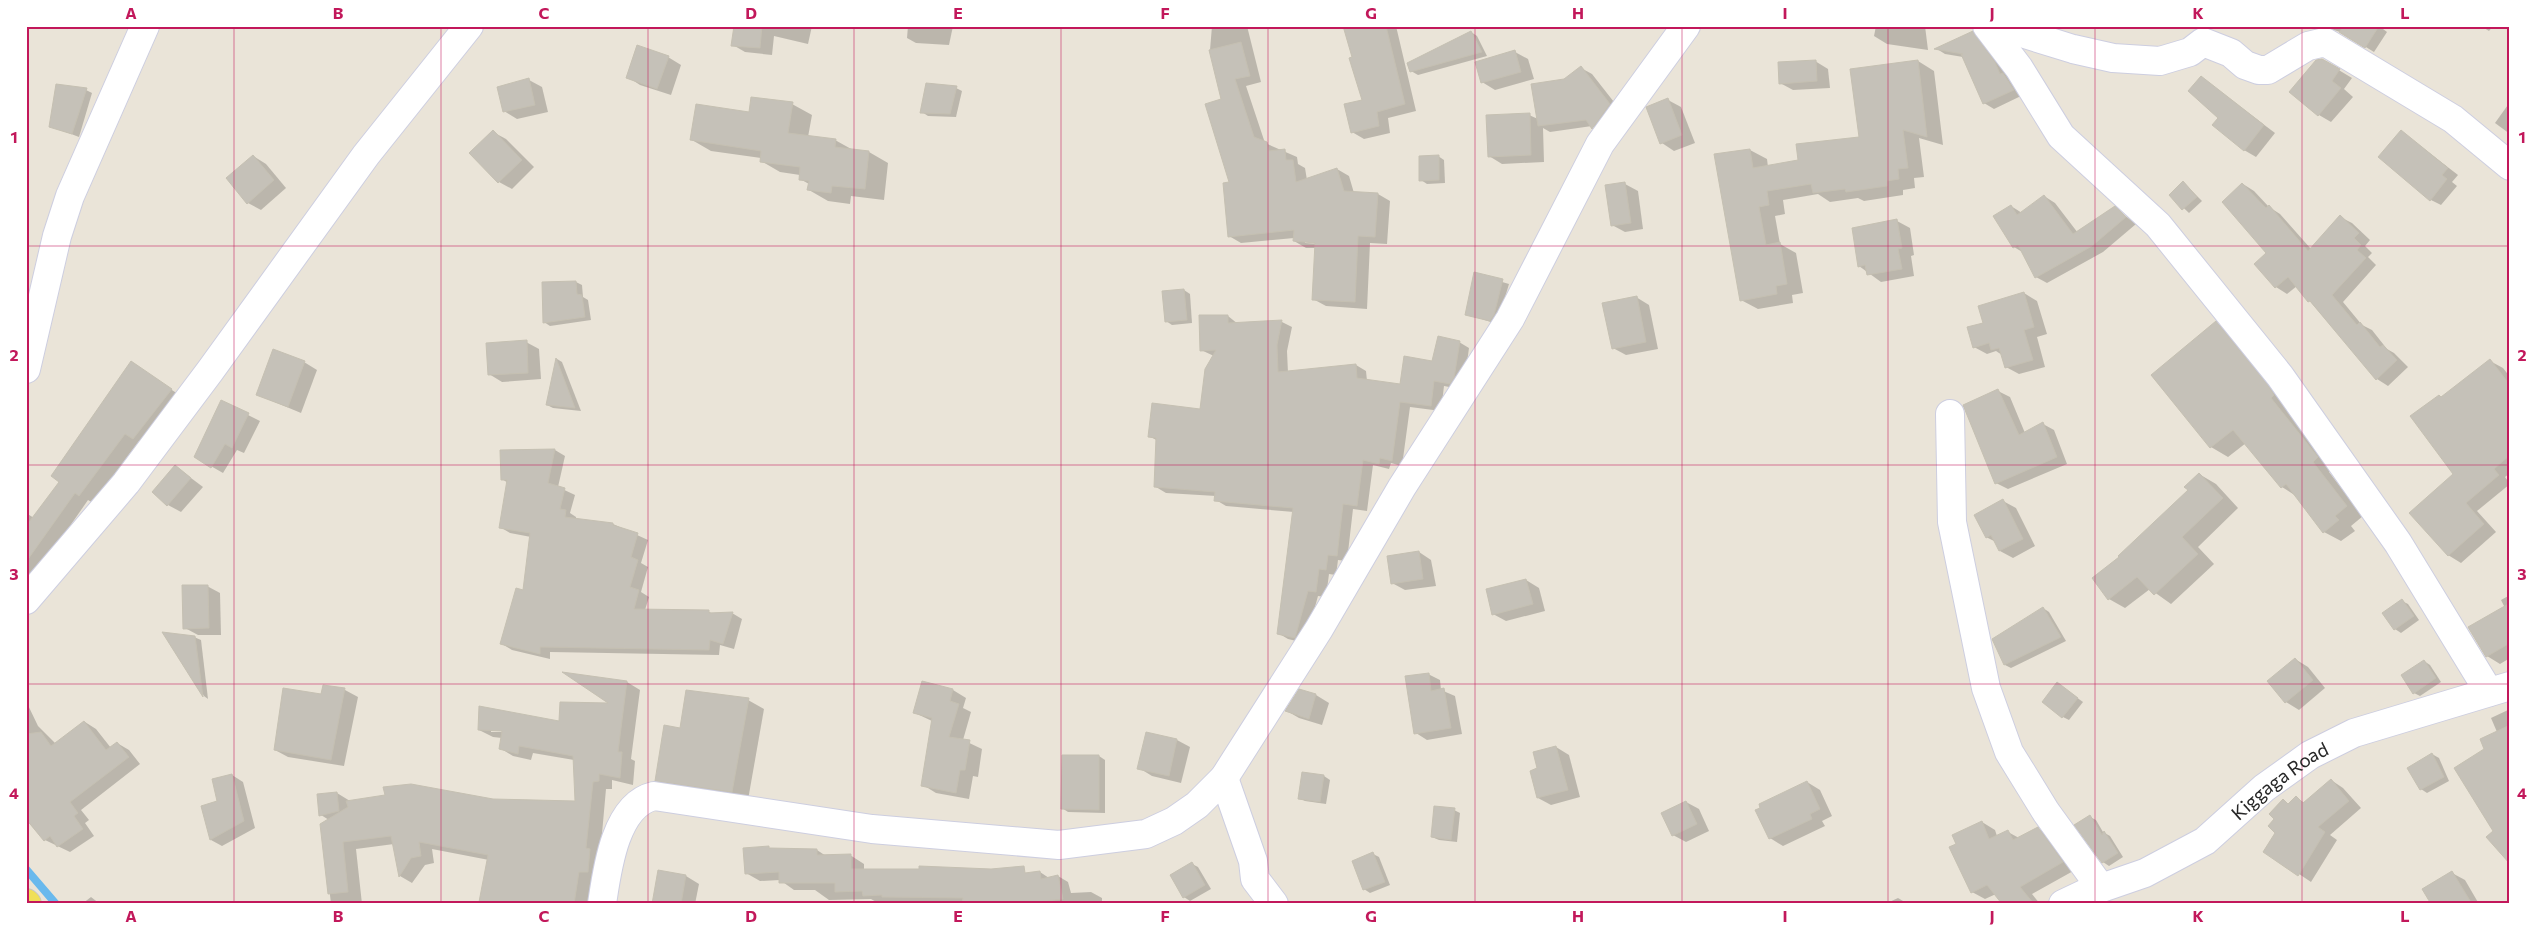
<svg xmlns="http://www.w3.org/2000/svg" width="2536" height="930" font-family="Commissioner,sans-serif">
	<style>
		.shadow { fill: #0003; fill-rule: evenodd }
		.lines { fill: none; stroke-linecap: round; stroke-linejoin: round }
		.stream { stroke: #69b9ed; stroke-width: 8 }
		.building { fill: #c5c1b8; stroke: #c5c0b2 }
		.minor-casing { stroke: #cdcee0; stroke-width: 30 }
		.major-casing { stroke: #c7c7c7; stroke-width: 30 }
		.minor { stroke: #fff; stroke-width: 28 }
		.major { stroke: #f0df57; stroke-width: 28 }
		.grid { fill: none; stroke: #c2185b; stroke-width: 1; stroke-opacity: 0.55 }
		.labels { text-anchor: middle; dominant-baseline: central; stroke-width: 4.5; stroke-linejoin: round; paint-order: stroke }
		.street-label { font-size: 19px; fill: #272727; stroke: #fff }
		.neatline { fill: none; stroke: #c2185b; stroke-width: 2 }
		.grid-label { font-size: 16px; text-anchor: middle; font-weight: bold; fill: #c2185b }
	</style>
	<rect width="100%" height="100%" fill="#eae4d8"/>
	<g class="shadow">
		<path d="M733,26h79l-4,18 -34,-8 -2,19 -27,-3 -12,-7 2,-18z"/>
		<path d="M908,26h45l-4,19 -33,-2 -9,-5z"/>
		<path d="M1212,26h35l14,56 -15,4 19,57 32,14 1,7 7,4 2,12 30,-11 12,7 5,17 24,1 12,7 -3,43 -17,-1 -3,66 -41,-3 -13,-7 3,-51h-10l-12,-7v-3l-53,5 -12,-7 2,-53 -9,-83 -12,-50zM1305,241l17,3 -17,-1z"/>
		<path d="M1345,26h51l20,85 -28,7 2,15 -26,6 -12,-7 11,-31z"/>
		<path d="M1876,26h49l3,24 -41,-6 -13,-8z"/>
		<path d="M2322,26h57l8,6 -13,20 -31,-19z"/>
		<path d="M2481,26h12l-4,5z"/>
		<path d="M1471,32l6,4 10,20 -69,19 -7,-4z"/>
		<path d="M1972,34l10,6 41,55 -29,14 -10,-6 -21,-46 -18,-3 -8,-5z"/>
		<path d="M1515,52l13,7 6,20 -39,11 -13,-8z"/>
		<path d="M668,57l13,8 -10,30 -31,-10 -12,-8z"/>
		<path d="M2322,60l30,18 -8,11 9,8 -22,25 -12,-7z"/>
		<path d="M1815,61l13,8 2,19 -37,2 -13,-7z"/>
		<path d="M1918,61l16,10 9,74 -24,-7 5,39 -10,1 1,10 -12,2v5l-39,6 -6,-3 -28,4 -12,-8 -35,6 2,14 -10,2 5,28 16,9 7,40 -11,2 1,8 -35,6 -17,-9 -25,-145 34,-5 17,9 1,8 32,-6 60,-23z"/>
		<path d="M1581,68l11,6 29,37 -17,23 -12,-8 -42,6 -7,-4 1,34 -42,2 -13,-8 40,-41 9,4z"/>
		<path d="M2202,78l73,55 -19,24 -12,-7z"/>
		<path d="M529,80l13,7 6,25 -31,7 -13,-8z"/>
		<path d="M956,88l6,3 -6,26 -28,-1 -6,-4z"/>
		<path d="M86,90l6,3 -13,44 -29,-11z"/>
		<path d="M1668,100l13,7 14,36 -21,8 -12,-8 -14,-35z"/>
		<path d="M2510,102v32l-15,-11z"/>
		<path d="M792,104l20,11 -4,22 27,3 18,10 16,2 19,11 -4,37 -33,-4 -1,8 -22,-3 -19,-11v-6l-9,-5v-4l-20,-3 -19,-11v-3l-50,-7 -19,-11 58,-27z"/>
		<path d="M2401,131l57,44 -6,7 5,4 -16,19 -10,-5z"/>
		<path d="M493,132l13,7 28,28 -22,22 -13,-7z"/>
		<path d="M253,156l13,8 20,24 -25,22 -13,-7z"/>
		<path d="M1438,156l6,4 1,23 -18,1 -6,-4z"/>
		<path d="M2184,183l18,18 -13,12 -19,-18z"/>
		<path d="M1625,184l13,7 5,38 -18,3 -13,-7z"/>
		<path d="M2243,184l11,7 15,16 11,7 31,35 29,-32 12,6 18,17 -5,6 7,7 -4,4 8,8 -33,37 19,23 10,5 15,19 7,4 14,14 -20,19 -11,-7 -80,-93 -10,8 -11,-7 -20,-23 12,-10z"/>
		<path d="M2044,196l11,7 23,30 37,-25 21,16 -33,28 -56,31 -11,-6 -12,-24 -10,-6 -3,-41 11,7z"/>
		<path d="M1897,221l13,7 4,27 -3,1 3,20 -33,6 -22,-16z"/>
		<path d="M1475,274l34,10 -12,40 -31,-10z"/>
		<path d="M576,282l6,3 1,12 5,3 3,20 -41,6 -6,-4z"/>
		<path d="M1184,290l6,4 2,29 -20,2 -6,-4z"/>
		<path d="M2024,293l13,8 10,33 -10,3 8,30 -26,7 -13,-7 -4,-12 -6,-4 -9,3 -13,-7 10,-23z"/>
		<path d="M1636,297l13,8 9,44 -32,6 -13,-7z"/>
		<path d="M1228,316l10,8 44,-2 10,5 -5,24 1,22 68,-8 10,6 1,10 34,4 58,-43 10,6 -5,36 -4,5 -16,-3 -3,25 -31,-4 -8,59 -11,-3 -2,6 -16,-4 -6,46 -14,-2 -6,52 -9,-1 -2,15 -7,-1 -3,23 -8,-1 -13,47 -17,-4 -10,-6 16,-121 -68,-6 -10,-6v-4l-50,-3 -10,-6 2,-46 -9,-5 52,-26 13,-54 -13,-6z"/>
		<path d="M2216,323l17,10 102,135 -6,4 34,44 -12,10 4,5 -14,10 -17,-9 -28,-36 -14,-9 -36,-44 -18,14 -17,-10 -59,-71z"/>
		<path d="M526,342l13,7 2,30 -39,3 -13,-8z"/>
		<path d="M557,359l5,3 19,49 -28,-3 -6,-3z"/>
		<path d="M2490,361l13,7 7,9v96l-5,4 5,7 -33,27 19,21 -35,31 -13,-8 7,-81 -13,-76z"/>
		<path d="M304,362l13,8 -16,43 -43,-18z"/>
		<path d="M131,363l53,35 -37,48 -8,-5 -46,62 -5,-3 -41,59 -21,24v-70l8,5 27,-37z"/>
		<path d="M1998,391l12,6 15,36 18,-9 11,6 13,34 -59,25 -12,-6z"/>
		<path d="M222,402l38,19 -16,32 -7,-3 -14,23 -28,-16z"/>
		<path d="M555,450l10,6 -7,31 17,8 -5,18 6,4v2l37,5 35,16 -7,23 7,4 -7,25 8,5 -4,13 64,2 5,2 18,-1 10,6 -8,30 -14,-4 -1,10 -169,-3v7l-38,-9 -10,-6 22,-53 7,-54 -21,-4 -10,-6 8,-44 -6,-4v-27z"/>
		<path d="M175,466l28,21 -22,25 -13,-7z"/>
		<path d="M2199,474l17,10 22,24 -40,39 16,17 -43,40 -21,-15 -25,19 -16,-9 12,-42 69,-67z"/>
		<path d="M2003,501l13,7 19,38 -22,12 -13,-7 -4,-9 -10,-5z"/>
		<path d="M1419,552l12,8 5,26 -31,4 -13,-7z"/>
		<path d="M1526,580l13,8 6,23 -39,10 -13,-7z"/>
		<path d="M207,586l13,7 1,42h-23l-13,-7z"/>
		<path d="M2510,595v63l-10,6 -13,-8 18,-48 -4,-8z"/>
		<path d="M2402,601l6,3 11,16 -18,13 -6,-4z"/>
		<path d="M2043,608l6,4 17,29 -55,27 -6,-3 -11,-25z"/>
		<path d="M165,633l29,4 7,3 7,59 -4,-3z"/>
		<path d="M2295,659l13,8 17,21 -26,22 -13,-8z"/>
		<path d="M2424,661l6,4 11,17 -21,14 -6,-3z"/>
		<path d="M1428,674l12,6 1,10 14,6 7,38 -35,6 -11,-7z"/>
		<path d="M627,682l13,8 -9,69 4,2 -2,24 -21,-5v9h-6l-6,67 -11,48h-104l-4,-3 8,-41 -57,-11 2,14 -9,2 -13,18 -12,-7 -6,-32 -38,5 6,55h-31l-9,-80 7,-4 -8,-5 16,-22 13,8 226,1 -2,-42 -41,-7 -2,7 -18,-4 -13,-8 2,-10 -9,-1 -14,-7 82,-7 51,-19zM491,729l17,1v2h-17z"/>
		<path d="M923,682l30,8 13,8 -3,10 8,4 -8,28 19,9 -4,28 -5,-1 -4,23 -33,-6 -13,-8 9,-64 -17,-8z"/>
		<path d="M2058,684l25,18 -14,18 -6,-3z"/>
		<path d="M324,686l21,4 13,7 -14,69 -56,-9 -13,-7 47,-55z"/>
		<path d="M1300,690l16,5 13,8 -7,22 -23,-7 -12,-7z"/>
		<path d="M748,700l16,9 -16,91 -76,-11 -16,-9 25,-51z"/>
		<path d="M26,701l12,25 18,18 29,-22 11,7 15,19 6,-5 12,7 11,14 -59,46 8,10 -4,3 9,13 -24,16 -25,-12 -19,-20z"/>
		<path d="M2508,710l2,68 -16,53 -8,-81 11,-18 -6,-14z"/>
		<path d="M1177,740l13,7 -9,36 -29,-7 -13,-8z"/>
		<path d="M1556,747l13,8 11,42 -29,8 -13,-7 1,-29z"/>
		<path d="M2432,754l7,4 10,23 -22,12 -6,-4z"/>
		<path d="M1099,756l6,4v53l-37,-1 -6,-4z"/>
		<path d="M1303,774l21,2 6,4 -4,24 -21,-3 -6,-3z"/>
		<path d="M232,775l11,7 12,46 -33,18 -11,-6 -9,-33 17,-5z"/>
		<path d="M2331,780l12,8 18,20 -31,27 7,5 -26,42 -46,-31 12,-18 -1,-14 8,-18 5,3 7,-6 9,5z"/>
		<path d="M1807,782l13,8 12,26 -10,5 3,5 -42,20 -13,-8z"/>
		<path d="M1686,802l13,7 10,22 -23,11 -13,-7z"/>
		<path d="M1454,810l6,3 -3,29 -18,-2 -7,-3z"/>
		<path d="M2090,817l6,3 7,12 7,4 13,21 -14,9 -6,-4 -27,-37z"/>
		<path d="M1982,822l13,8 2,6 11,-4 11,6 19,-9 13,7 24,34 -43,24 8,10h-36l-8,-10 -11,5 -13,-7 -14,-48z"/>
		<path d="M769,848l4,2h44l9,6 24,-1 14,9v6l141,34h-101l-26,-1 -7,-4 -42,1 -14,-10h-21l-14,-10 -20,1 -14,-8z"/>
		<path d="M1373,854l6,3 11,28 -20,8 -6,-4z"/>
		<path d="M1192,864l6,3 13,22 -21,12 -6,-4z"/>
		<path d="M659,872l27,4 13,8 -4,20h-42z"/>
		<path d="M1040,872l9,6 9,-2 10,6 3,11 20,-1 11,6v6h-78l-4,-30z"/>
		<path d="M2452,873l13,7 14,24h-47z"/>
		<path d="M91,897l9,7h-18z"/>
		<path d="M1898,898l10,6h-23z"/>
		<path d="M171,901l6,3h-10z"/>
	</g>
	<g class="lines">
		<path class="stream" d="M26,869l30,35"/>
	</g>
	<g class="building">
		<path d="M734,26h28l-2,22 -29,-2z"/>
		<path d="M1343,26h43l19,78 -28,8 2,14 -28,7 -7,-29 18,-4 -13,-42 3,-1z"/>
		<path d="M2344,26h35l-14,22 -26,-16z"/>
		<path d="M1471,31l11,21 -72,20 -3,-9z"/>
		<path d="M1973,31l22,31 5,12 3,-1 11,17 -31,14 -22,-50h2l-29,-5z"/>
		<path d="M1241,42l9,34 -15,3 19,58 13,5 2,9 16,-2 1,11h7l3,22 41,-14 7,23 34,2 -3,44 -17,-1 -3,66 -43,-2 3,-57 -22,-2 1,-11 -66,7 -5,-54 6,-1 -24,-78 16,-5 -12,-49z"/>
		<path d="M637,45l32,11 -12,33 -31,-11z"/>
		<path d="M1515,50l6,22 -40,11 -6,-21z"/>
		<path d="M2322,59l18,10 -8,12 9,7 -23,28 -29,-24 27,-32z"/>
		<path d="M1816,60l1,21 -38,3 -1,-22z"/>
		<path d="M1918,60l9,77 -24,-7 5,38 -10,1 1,10 -12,2v5l-41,6 -1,-3 -32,4 -2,-9 -44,7 2,14 -10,2 7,38 14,-3 7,42 -11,2 1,8 -37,7 -26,-147 36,-5 3,19 45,-8 -2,-16 63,-7 -9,-68z"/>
		<path d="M1581,66l29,38 -18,25 -6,-9 -48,6 -7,-42 33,-5z"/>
		<path d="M2201,76l63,49 -20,26 -32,-26 6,-7 -30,-27z"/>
		<path d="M529,78l6,27 -32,7 -6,-25z"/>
		<path d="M926,83l31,3 -7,28 -30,-1z"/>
		<path d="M56,84l31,4 -15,46 -23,-7z"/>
		<path d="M751,97l42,5 -5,31 48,6 -1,8 34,4 -4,38 -33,-3 -1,7 -24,-3 2,-9 -10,-1 1,-13 -40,-5 1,-11 -71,-11 6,-36 53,8z"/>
		<path d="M1668,98l14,37 -22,9 -14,-37z"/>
		<path d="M1530,113l1,42 -43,2 -2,-42z"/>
		<path d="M493,130l29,30 -24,23 -29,-30z"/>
		<path d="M2401,130l47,38 -6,7 5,4 -17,22 -52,-44z"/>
		<path d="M253,155l21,25 -27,24 -21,-26z"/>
		<path d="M1439,155v25l-20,1v-25z"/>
		<path d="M2183,181l14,16 -15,13 -13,-15z"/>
		<path d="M1625,182l6,41 -20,3 -6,-41z"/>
		<path d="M2242,183l24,25 3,-3 39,46 32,-36 19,18 -5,5 7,7 -4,5 9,8 -34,37 25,30 3,-3 20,25 3,-2 14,15 -21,20 -66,-79 -2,1 -20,-25 -13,11 -21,-24 12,-11 -44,-51z"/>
		<path d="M2044,195l29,39 42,-28 11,11 -34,29 -57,32 -17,-33 -5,3 -20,-32 18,-11 6,10z"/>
		<path d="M1897,219l5,29 -4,1 4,20 -35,6 -2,-10 -7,2 -6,-39z"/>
		<path d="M1474,272l29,7 -9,36 -4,6 -25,-6z"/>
		<path d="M576,281l1,13 5,1 3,22 -42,6 -1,-41z"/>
		<path d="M1184,289l3,31 -22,2 -3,-31z"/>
		<path d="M2024,292l10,35 -10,3 9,30 -28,8 -6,-20 -8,2 -2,-7 -16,5 -6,-21 16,-4 -5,-17z"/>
		<path d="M1637,296l9,46 -34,7 -10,-46z"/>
		<path d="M1199,315h29v8l54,-3 -5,25 1,27 78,-8 1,14 43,6 4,-28 28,5 6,-25 22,5 -6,37 -4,6 -16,-3 -3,25 -31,-4 -8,59 -12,-3 -1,6 -16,-4 -6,46 -14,-2 -6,52 -9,-1 -2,15 -7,-1 -3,23 -8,-1 -13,47 -18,-4 16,-126 -79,-7 1,-9 -61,-5 2,-49 -8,-1 4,-34 48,6 5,-40 11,-19 -16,1z"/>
		<path d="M2216,321l52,64 6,10 -3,3 47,59 -5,5 34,44 -12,10 4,4 -16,13 -37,-49 -5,4 -48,-58 -23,18 -59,-73z"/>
		<path d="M527,340l1,33 -40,2 -2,-32z"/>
		<path d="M273,349l32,12 -17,46 -32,-12z"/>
		<path d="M556,358l19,50 -29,-3z"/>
		<path d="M2490,359l20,26v70l-16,14 5,6 -33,28 18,21 -36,32 -39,-43 44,-39 -43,-58 29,-21 2,2z"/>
		<path d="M131,361l41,28 -39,50 -8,-5 -46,62 -4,-3 -49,69v-36l33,-44 -8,-6z"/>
		<path d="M1998,389l21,46 24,-13 14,35 -62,27 -32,-79z"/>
		<path d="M221,400l28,13 -17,35 -7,-4 -14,24 -17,-11z"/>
		<path d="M555,449l-7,34 17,5 -5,21 6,1 -1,7 48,6v2l25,8 -7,24 7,3 -8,27 9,3 -5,19 75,1v3l24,-1 -10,32 -13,-4 -1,10 -169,-3v7l-40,-10 16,-56 7,2 7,-57 -31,-5 8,-48h-6l-1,-30z"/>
		<path d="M175,465l16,13 -24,28 -15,-14z"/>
		<path d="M2199,473l24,25 -41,39 16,17 -44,41 -17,-18 -29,23 -16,-22 27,-21 -1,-1 70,-66 -4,-3z"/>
		<path d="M2003,499l20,40 -24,12 -8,-16 -5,3 -12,-23z"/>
		<path d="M1419,551l4,28 -32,5 -4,-28z"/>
		<path d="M1526,579l7,25 -41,11 -6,-26z"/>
		<path d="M182,585h26l1,43 -26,1z"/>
		<path d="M2402,599l12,17 -20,14 -12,-17z"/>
		<path d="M2510,603v40l-24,14 -18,-30z"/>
		<path d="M2043,607l18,30 -57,28 -12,-26z"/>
		<path d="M162,632l33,4 8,61z"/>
		<path d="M2295,658l18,22 -28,23 -18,-22z"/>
		<path d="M2424,660l12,18 -23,16 -12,-19z"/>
		<path d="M562,672l65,9 -9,71h4l-2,26 -21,-4v7l-6,1 -7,66 4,1 -2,23h-9l-5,32h-84l-11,-2 9,-47 -69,-13 2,14 -10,2 -12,19 -8,-41 -48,6 5,50 -20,2 -8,-70 28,-17 -2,-6 39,-6 -2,-8 28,-3 82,15 82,2 -2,-45 -54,-10 -1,8 -19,-5 3,-18 -24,-1 1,-24 80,15 1,-19 48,1z"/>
		<path d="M1429,673l2,18 13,-3 7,40 -37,6 -9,-58z"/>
		<path d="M922,681l31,8 -3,12 9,3 -10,33 21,3 -5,30h-5l-4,23 -35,-7 11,-68 -19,-5z"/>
		<path d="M2057,682l21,16 -16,20 -20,-16z"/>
		<path d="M323,685l22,3 -14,72 -57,-10 9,-62 38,6z"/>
		<path d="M1299,689l17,5 -7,25 -24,-8z"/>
		<path d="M686,690l63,8 -17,94 -77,-11 9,-56 16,3z"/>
		<path d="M84,721l22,29 11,-8 12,15 -59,45 8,11 -4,3 9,13 -26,18 -7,-11 -6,5 -18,-22v-85l15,-2 10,14z"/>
		<path d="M2510,725v139l-24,-27 7,-6 -39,-63 30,-19 -4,-10z"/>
		<path d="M1146,732l31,7 -8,37 -32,-7z"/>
		<path d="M1556,746l12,44 -31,8 -7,-27 7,-3 -4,-16z"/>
		<path d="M2432,753l12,24 -24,13 -13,-22z"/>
		<path d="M1062,755h37v55l-38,-1z"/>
		<path d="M1302,772l22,3 -4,27 -22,-3z"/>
		<path d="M232,774l12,47 -34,19 -9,-34 16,-5 -5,-22z"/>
		<path d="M2331,779l18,22 -31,26 7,5 -27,44 -35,-24 12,-19 -7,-7 6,-7 -5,-5 14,-15 5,5 8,-8 7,7z"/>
		<path d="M1807,781l13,28 -10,5 2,5 -43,20 -14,-29 5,-2 -1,-4z"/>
		<path d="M337,792l2,19 -20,5 -2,-22z"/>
		<path d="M1686,801l11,23 -25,12 -11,-23z"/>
		<path d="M1434,806l21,2 -4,32 -20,-3z"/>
		<path d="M2090,815l12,20 2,-4 14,22 -16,10 -28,-38z"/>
		<path d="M1982,821l7,18 19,-9 5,10 25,-13 25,35 -43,25 14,17h-32l-15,-19 -16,8 -22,-46 7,-3 -4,-9z"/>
		<path d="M769,846v2l48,1v6l34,-1v15h68v-3l72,3 33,-3 1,7 15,-2 1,8 17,-4 5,24 -42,5h-59l1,-6 -81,-1v-2l-19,1 -1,-5 -27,1v-9h-56v-11l-34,2 -2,-26z"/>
		<path d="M1373,852l12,30 -22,8 -11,-29z"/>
		<path d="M1192,862l13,23 -22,13 -13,-23z"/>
		<path d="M658,870l28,5 -5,29h-29z"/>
		<path d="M2452,871l20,33h-41l-9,-15z"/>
	</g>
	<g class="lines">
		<g class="minor-casing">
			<g id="minor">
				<path d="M1987,26l32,42 42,68 97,89 122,151 118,167 91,149"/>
				<path d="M1999,26l74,23 40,9 47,3 30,-9 13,-10 28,11 14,12 14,5h9l40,-24 17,-4 128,77 57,47"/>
				<path d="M26,369l31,-133 13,-40 75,-170"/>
				<path d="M1950,414l2,108 34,166 23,64 37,60 55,76"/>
				<path d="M26,600l100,-117 84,-112 156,-216 103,-129"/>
				<path d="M1224,778l29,83 2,18 19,25"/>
				<path d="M602,904c5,-34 13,-99 52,-108l218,33 187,16 87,-11 28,-13 23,-16 27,-27 95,-149 83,-142 108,-168 90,-175 86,-118"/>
				<path id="s1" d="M2063,904l21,-10 61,-21 60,-32 59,-53 46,-33 44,-22 156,-47"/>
			</g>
		</g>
		<g class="major-casing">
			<path id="major" d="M26,903l1,1"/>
		</g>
		<use href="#minor" class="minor"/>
		<use href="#major" class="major"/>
	</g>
	<path class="grid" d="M234,26v878M441,26v878M648,26v878M854,26v878M1061,26v878M1268,26v878M1475,26v878M1682,26v878M1888,26v878M2095,26v878M2302,26v878M26,246h2484M26,465h2484M26,684h2484"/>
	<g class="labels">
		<g class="street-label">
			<text stroke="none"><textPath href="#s1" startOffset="252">Kiggaga Road</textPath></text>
		</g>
	</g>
	<rect width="2536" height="930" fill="none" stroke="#ffffff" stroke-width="55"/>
	<rect x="28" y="28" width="2480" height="874" class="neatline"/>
	<g class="grid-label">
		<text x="131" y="19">A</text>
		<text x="338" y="19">B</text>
		<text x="544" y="19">C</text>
		<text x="751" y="19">D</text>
		<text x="958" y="19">E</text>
		<text x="1165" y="19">F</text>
		<text x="1371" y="19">G</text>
		<text x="1578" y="19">H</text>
		<text x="1785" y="19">I</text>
		<text x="1992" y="19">J</text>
		<text x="2198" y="19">K</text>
		<text x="2405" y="19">L</text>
		<text x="14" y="143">1</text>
		<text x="2522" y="143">1</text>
		<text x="14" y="361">2</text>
		<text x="2522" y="361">2</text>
		<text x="14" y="580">3</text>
		<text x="2522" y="580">3</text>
		<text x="14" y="799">4</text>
		<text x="2522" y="799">4</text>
		<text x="131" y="922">A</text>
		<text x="338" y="922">B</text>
		<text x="544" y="922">C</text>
		<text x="751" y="922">D</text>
		<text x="958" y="922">E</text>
		<text x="1165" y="922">F</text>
		<text x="1371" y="922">G</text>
		<text x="1578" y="922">H</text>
		<text x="1785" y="922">I</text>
		<text x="1992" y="922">J</text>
		<text x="2198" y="922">K</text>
		<text x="2405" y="922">L</text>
	</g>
</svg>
